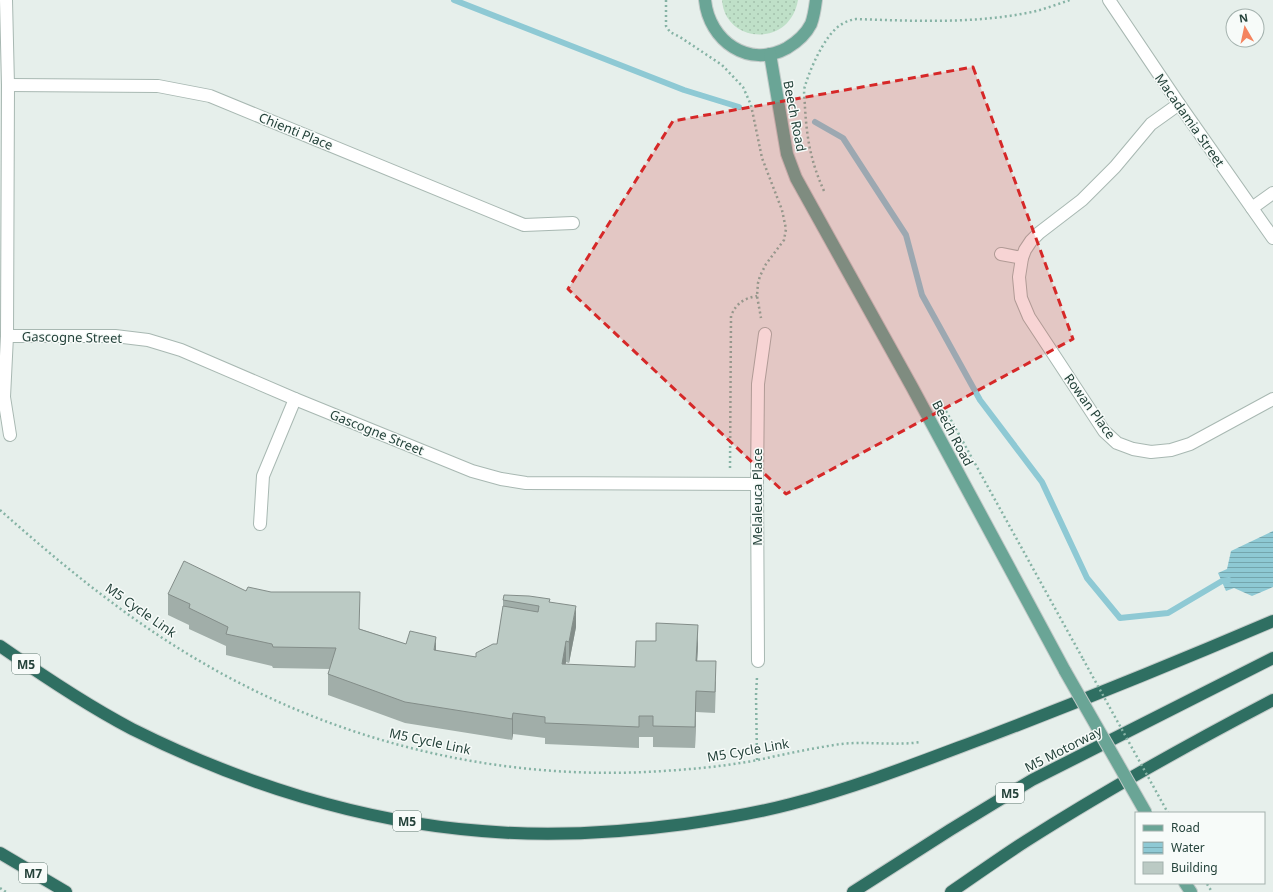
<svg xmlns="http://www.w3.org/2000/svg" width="1273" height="892" font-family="'Noto Sans',sans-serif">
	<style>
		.grass { fill: url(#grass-dots) }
		.water { fill: url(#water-rules) }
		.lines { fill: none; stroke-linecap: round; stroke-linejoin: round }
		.stream { stroke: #8ec9d4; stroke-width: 6 }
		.minor-casing { stroke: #a8b8b2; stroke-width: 14 }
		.major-casing { stroke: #c2cac8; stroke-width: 14 }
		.highway-casing { stroke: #c2cac8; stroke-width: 14 }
		.path { stroke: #86b3a5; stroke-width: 2.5; stroke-dasharray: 2 3; stroke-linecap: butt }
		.minor { stroke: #fff; stroke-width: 12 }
		.major { stroke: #6aa596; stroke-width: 12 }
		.highway { stroke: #2f6f62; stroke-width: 12 }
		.major-bridge-casing { stroke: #c2cac8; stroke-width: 14; stroke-linecap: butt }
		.path-bridge { stroke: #86b3a5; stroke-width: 2.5; stroke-dasharray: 2 3; stroke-linecap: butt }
		.major-bridge { stroke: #6aa596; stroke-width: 12 }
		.wall { fill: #a1aea9 }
		.shaded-wall { fill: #838d89 }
		.building { fill: #bbcac4; stroke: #838d89 }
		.marked { fill: #d62828; fill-opacity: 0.2; stroke: #d62828; stroke-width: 3; stroke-dasharray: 8 5; stroke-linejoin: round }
		.labels { text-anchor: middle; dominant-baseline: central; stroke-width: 3; stroke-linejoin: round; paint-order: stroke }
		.shield { fill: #f7fbf9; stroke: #637a73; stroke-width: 1 }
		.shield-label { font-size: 12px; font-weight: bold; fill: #24423a }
		.street-label { font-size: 13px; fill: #24423a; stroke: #f7fbf9 }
	</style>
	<defs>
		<pattern id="grass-dots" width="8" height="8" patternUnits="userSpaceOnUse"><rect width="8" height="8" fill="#bfe0c8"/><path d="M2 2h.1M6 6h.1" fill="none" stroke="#a4c1ad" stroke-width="1.8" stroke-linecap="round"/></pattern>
		<pattern id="water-rules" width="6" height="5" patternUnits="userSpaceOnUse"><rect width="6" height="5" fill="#8ec9d4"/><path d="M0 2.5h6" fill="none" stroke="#74a5ad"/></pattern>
	</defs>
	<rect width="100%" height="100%" fill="#e6efeb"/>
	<path class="grass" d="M722,0h76c-8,48 -73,44 -76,0z"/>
	<path class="water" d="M1273,531v56l-21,9 -18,-8 -8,3 -8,-18 9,-4 4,-18z"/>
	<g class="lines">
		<g class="stream">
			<path d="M454,0l230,90 55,17"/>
			<path d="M815,122l28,16 63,97 16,60 58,105 62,82 45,96 33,40 48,-5 54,-32 7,-1"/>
		</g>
		<g class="minor-casing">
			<g id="minor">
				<path d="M6,0l2,85 -1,251 -3,61 6,38"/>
				<path d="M1109,0l70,104 94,134"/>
				<path d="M8,85l150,1 52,10 314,129 49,-2"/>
				<path d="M1179,104l-28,20 -36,43 -33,33 -43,33 -8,8 -6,9 -3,8 -3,19 2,21 8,19 75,114 13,12 16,6 18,3 20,-2 19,-6 83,-45"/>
				<path d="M1252,208l21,-15"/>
				<path d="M1001,254l21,4"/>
				<path d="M7,336h108l33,4 33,10 114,49 177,72 29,8 25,4 231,1"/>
				<path d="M260,524l3,-48 32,-77"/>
				<path d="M758,661l-1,-177 1,-100 7,-50"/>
			</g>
		</g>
		<g class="major-casing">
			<g id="major">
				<path d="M705,0c4,41 44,69 82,48 10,-6 19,-14 24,-24 3,-8 4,-16 5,-24"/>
				<path d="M770,54l17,100 9,24 116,209 153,284"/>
				<path d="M1185,883l6,9"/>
			</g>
		</g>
		<g class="highway-casing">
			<g id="highway">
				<path d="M0,646c43,30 86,59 132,83 108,54 229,93 350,102 67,6 136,2 203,-7 35,-5 72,-11 106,-20 66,-17 129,-42 193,-66 97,-37 193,-76 289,-117"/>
				<path d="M0,853l66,39"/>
				<path d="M853,892l97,-62 82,-50 241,-122"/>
				<path d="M951,892c25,-17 50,-35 75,-51 80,-51 163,-97 247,-141"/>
			</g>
		</g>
		<g class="path">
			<path d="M666,0v26l4,6 10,5 42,28 21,22 8,18 11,53 20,52 4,19 -2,11 -18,24 -6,12 -2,7 -1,13 4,22"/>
			<path d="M824,191c-13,-29 -17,-51 -19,-83 0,-7 -2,-16 0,-22 4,-13 10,-27 17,-39 9,-15 17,-25 34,-28 59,2 118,5 176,-7 13,-3 26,-8 38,-12"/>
			<path d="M946,411l137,248"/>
			<path d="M730,468l1,-152c5,-13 14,-18 26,-20"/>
			<path d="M0,510c63,56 130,111 203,153 139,81 300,119 460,108 32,-2 63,-5 95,-11 27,-6 55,-12 83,-16 26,-3 53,2 80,-2"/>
			<path d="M757,760l-1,-65 1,-18"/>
			<path d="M1207,884l5,8"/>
			<path d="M0,888l6,4"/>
		</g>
		<use href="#minor" class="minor"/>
		<use href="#major" class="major"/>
		<use href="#highway" class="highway"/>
		<g class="major-bridge-casing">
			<path id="major-bridge" d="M1065,671l81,142"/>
		</g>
		<path class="path-bridge" d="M1083,659l85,154"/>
		<use href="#major-bridge" class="major-bridge"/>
	</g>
	<path class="wall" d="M246,591l160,53 30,7 40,6 21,-13 6,-34v-10l47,2 26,25 -7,36 -3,-1 -1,3 70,2 63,-21 -1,15 19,21 -1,31 -19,-1 -1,36 -42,-1v-10h-14v11l-94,-4v-6l-32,-4 -1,6 -107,-17 -77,-28v-21l2,-5 -57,-1 -1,-2 -46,-11v-9l-37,-17v-4l-21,-10v-21z"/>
	<g class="shaded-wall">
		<path d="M576,606v21l-7,36v-21z"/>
		<path d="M698,625v21l-2,36v-21z"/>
		<path d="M436,637v21l-2,-8z"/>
		<path d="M566,641v21l-4,23v-21z"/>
		<path d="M696,691v21l-1,36v-21z"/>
		<path d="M513,713v21l-1,6v-21z"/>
	</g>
	<path class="building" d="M184,561l62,30 2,-4 23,5h89l-1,37 47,15 4,-13 26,6 -2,13 42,7v-4l17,-9h4l6,-38 35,6 1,-6 -36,-6 1,-5 25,1 21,3 -1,3 27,4 -7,36 -3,-1 -4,23 73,3 1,-26h20v-18l42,2 -2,36h20l-1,31 -19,-1 -1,36 -42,-1v-10h-14v11l-94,-4v-6l-32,-4 -1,6 -107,-17 -77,-28 8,-26 -63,-1 -1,-3 -46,-10 2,-7 -39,-19 1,-4 -22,-10z"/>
	<path class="marked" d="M973,67l100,272 -287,155 -218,-205 105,-168z"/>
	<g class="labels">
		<g class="shield">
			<rect x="12" y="654" width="28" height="20" rx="3"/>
			<rect x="996" y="783" width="28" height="20" rx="3"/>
			<rect x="393" y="811" width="28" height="20" rx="3"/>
			<rect x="19" y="863" width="28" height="20" rx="3"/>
		</g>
		<g class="shield-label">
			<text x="26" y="664">M5</text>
			<text x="1010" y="793">M5</text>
			<text x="407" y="821">M5</text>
			<text x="33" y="873">M7</text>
		</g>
		<g class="street-label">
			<text transform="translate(795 116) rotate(79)">Beech Road</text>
			<text transform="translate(1190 120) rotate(55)">Macadamia Street</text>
			<text transform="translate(296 131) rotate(22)">Chienti Place</text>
			<text transform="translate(72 337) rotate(1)">Gascogne Street</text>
			<text transform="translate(1090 406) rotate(54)">Rowan Place</text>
			<text transform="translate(377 432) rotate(22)">Gascogne Street</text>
			<text transform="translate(953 433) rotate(62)">Beech Road</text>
			<text transform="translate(757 497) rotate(-90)">Melaleuca Place</text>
			<text transform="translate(141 610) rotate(35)">M5 Cycle Link</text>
			<text transform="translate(430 741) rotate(12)">M5 Cycle Link</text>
			<text transform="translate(1063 749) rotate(-27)">M5 Motorway</text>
			<text transform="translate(748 750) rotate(-10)">M5 Cycle Link</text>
		</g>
	</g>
	<rect x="1135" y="812" width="130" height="72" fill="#f7fbf9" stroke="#a3b1ad"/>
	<rect x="1143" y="825" width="20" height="6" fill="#6aa596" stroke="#a3b1ad"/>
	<text x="1171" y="832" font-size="12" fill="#24423a">Road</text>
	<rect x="1143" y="842" width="20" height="12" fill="url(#water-rules)" stroke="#a3b1ad"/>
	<text x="1171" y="852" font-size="12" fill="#24423a">Water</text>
	<rect x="1143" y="862" width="20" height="12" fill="#bbcac4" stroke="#a3b1ad"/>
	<text x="1171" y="872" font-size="12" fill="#24423a">Building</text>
	<g transform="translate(1245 28) rotate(351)"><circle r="19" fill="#f7fbf9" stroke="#a3b1ad"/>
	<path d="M0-3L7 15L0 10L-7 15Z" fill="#f4845f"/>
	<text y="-6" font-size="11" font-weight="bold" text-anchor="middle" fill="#24423a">N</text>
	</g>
</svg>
